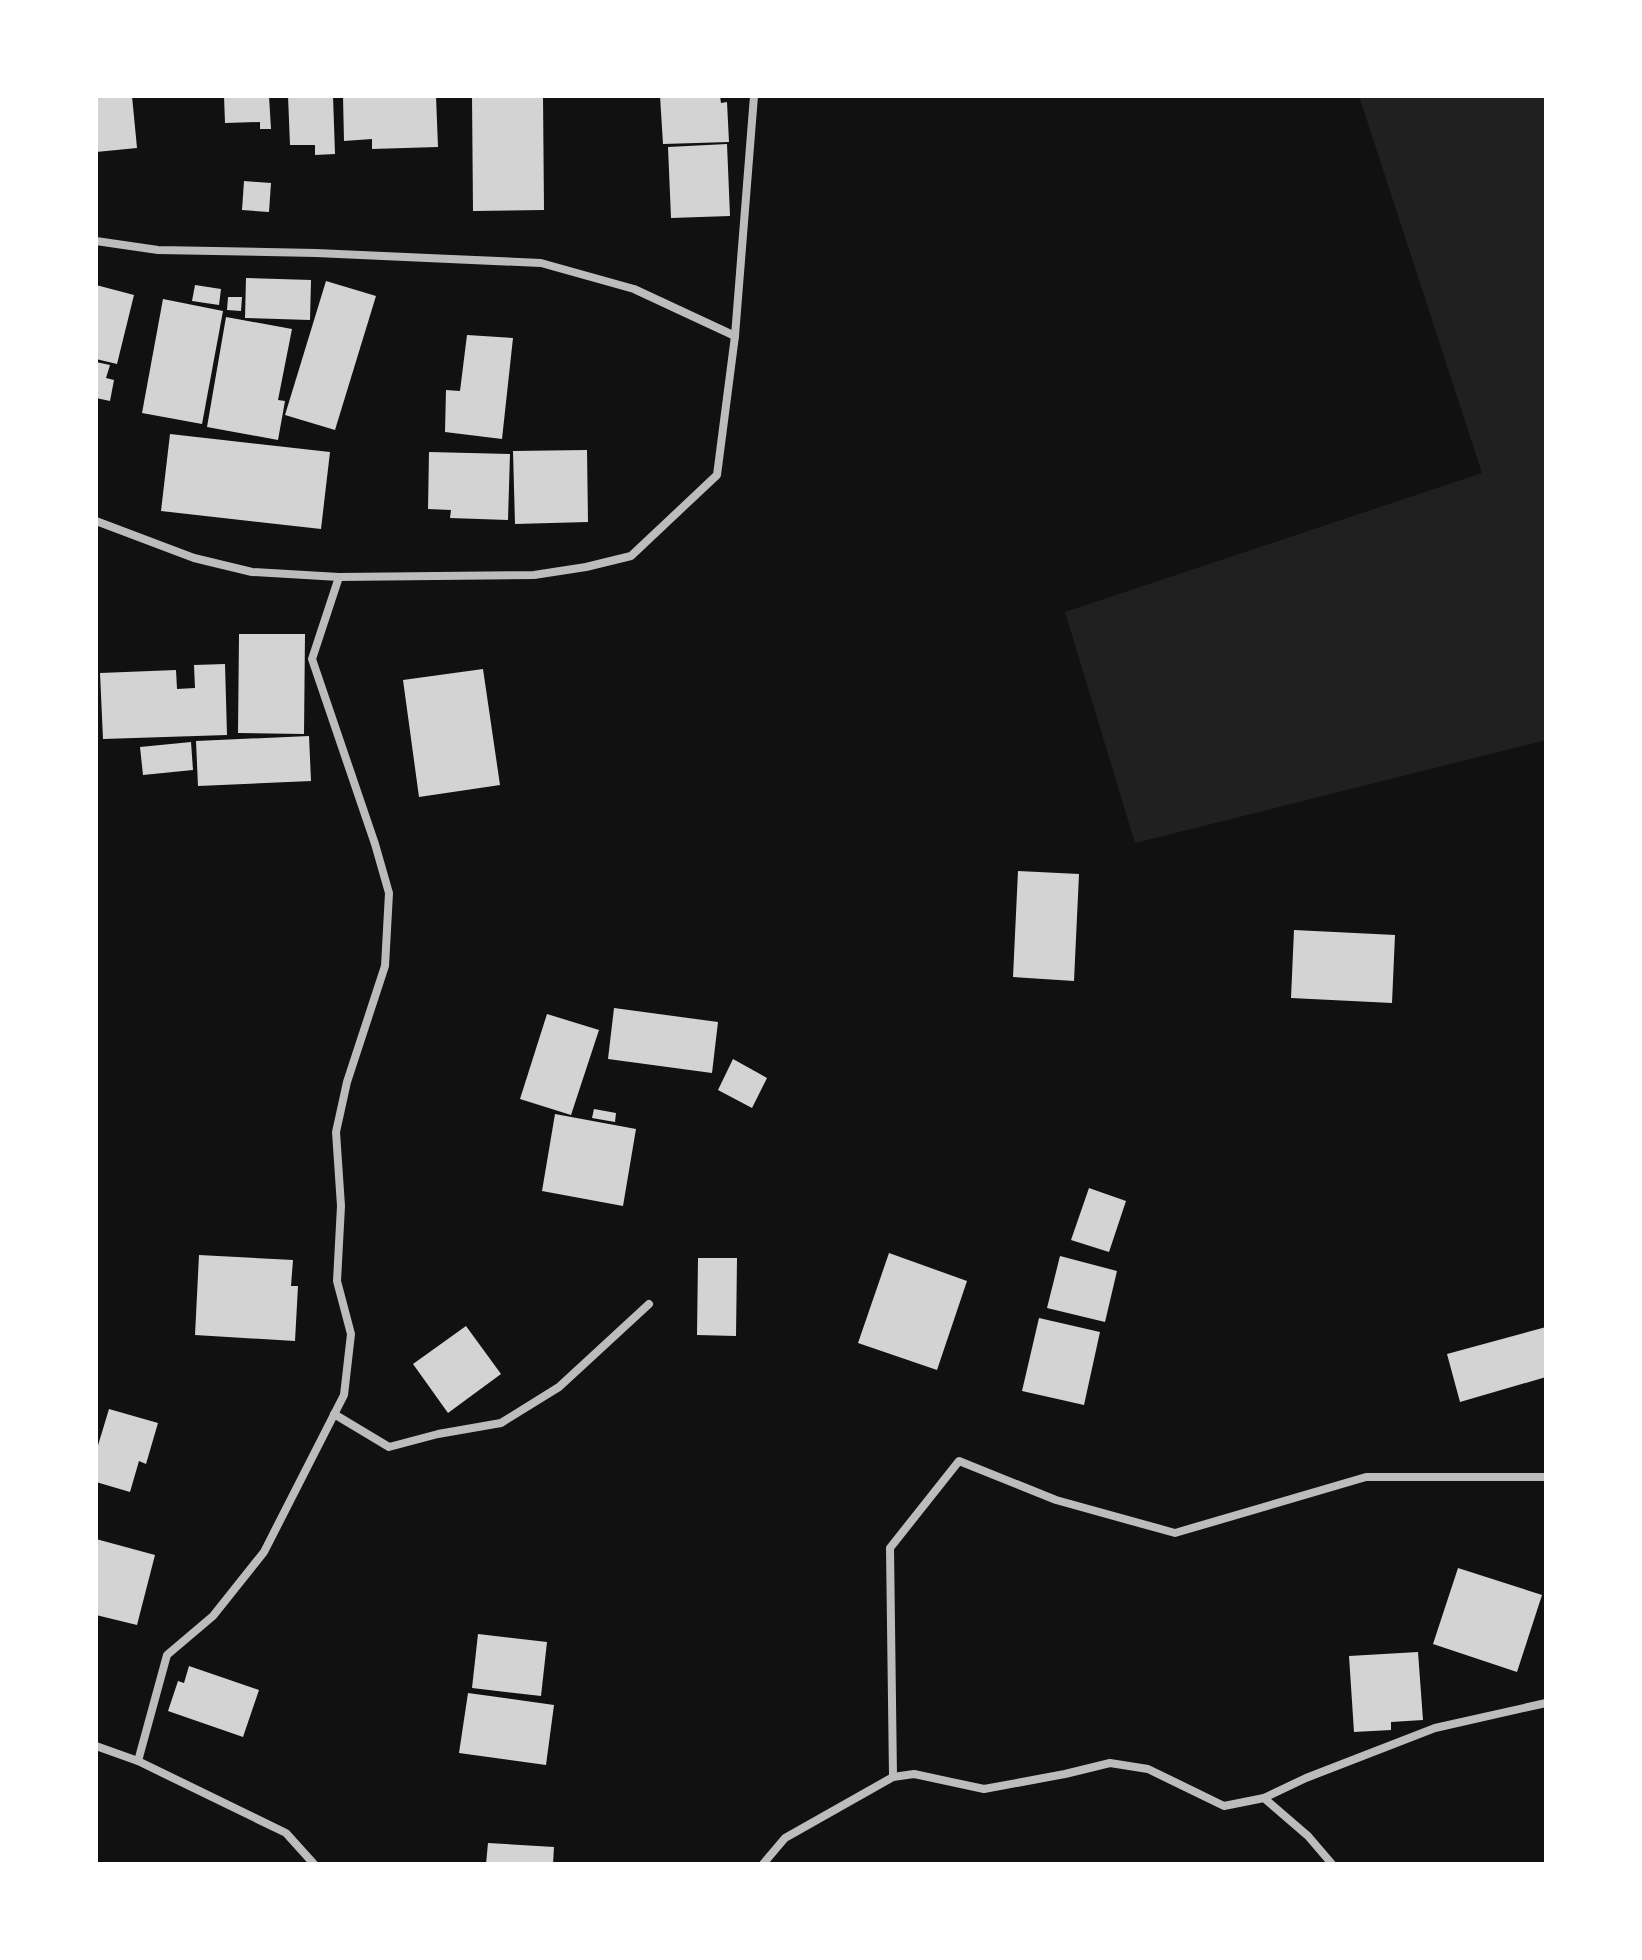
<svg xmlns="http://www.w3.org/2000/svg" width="1642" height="1960" font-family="'Golos Text',sans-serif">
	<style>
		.green { fill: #202020 }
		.building { fill: #d3d3d3 }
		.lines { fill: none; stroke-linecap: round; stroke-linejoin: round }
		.minor { stroke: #bcbcbc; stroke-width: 8 }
	</style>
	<rect width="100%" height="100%" fill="#111"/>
	<path class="green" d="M1359,96h187v644l-411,103 -70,-231 417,-139z"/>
	<g class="building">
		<path d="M96,96h36l5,52 -41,4z"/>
		<path d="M224,96h45l2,33h-11v-7l-35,1z"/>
		<path d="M288,96h45l2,58 -20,1v-10h-25z"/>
		<path d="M343,96h93l2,51 -66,2v-10l-28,2z"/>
		<path d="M472,96h71l1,114 -71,1z"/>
		<path d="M660,96h60l1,7 6,-1 2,40 -66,2z"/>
		<path d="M727,144l3,72 -59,2 -3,-71z"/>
		<path d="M244,181l27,2 -2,29 -27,-2z"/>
		<path d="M246,278l65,2 -1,40 -65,-2z"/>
		<path d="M326,281l50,15 -41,134 -50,-15z"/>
		<path d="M96,285l38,10 -17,69 -21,-5z"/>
		<path d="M195,285l26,4 -2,16 -27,-4z"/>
		<path d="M228,297h14l-1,14 -14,-1z"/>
		<path d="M163,299l60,12 -21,113 -60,-11z"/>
		<path d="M226,317l66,12 -14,71 7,1 -7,39 -71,-13z"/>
		<path d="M467,335l46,3 -11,101 -57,-7 1,-42 14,1z"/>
		<path d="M96,362l14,3 -4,13 8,2 -4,21 -14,-3z"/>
		<path d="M170,434l160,18 -9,77 -160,-18z"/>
		<path d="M587,450l1,72 -73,2 -2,-73z"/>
		<path d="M429,452l81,2 -2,66 -58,-2 1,-8 -23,-1z"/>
		<path d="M239,634h66l-1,100 -66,-1z"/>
		<path d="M225,664l2,71 -124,4 -3,-66 76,-3 1,19 18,-1 -1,-23z"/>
		<path d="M483,669l17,116 -81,12 -16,-117z"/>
		<path d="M309,736l2,45 -113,5 -2,-45z"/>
		<path d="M191,742l2,28 -50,5 -3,-28z"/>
		<path d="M1018,871l61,3 -5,107 -61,-4z"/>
		<path d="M1294,930l101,5 -3,68 -101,-5z"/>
		<path d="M614,1008l104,14 -6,51 -104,-14z"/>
		<path d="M547,1014l52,16 -28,85 -51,-16z"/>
		<path d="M733,1059l34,19 -15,30 -34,-18z"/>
		<path d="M594,1109l22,4 -1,9 -23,-4z"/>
		<path d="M555,1114l81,15 -13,77 -81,-15z"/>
		<path d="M1089,1188l37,13 -17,51 -38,-12z"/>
		<path d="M889,1253l78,28 -30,89 -79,-27z"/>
		<path d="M199,1255l94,5 -2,26h7l-3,55 -100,-6z"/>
		<path d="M1060,1256l57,15 -12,51 -58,-14z"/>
		<path d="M698,1258h39l-1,78 -39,-1z"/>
		<path d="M1039,1318l61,14 -16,73 -62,-14z"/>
		<path d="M466,1326l35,48 -53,39 -35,-49z"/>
		<path d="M1546,1327v50l-86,25 -13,-48z"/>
		<path d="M109,1409l49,14 -12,41 -7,-3 -9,31 -34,-10v-30z"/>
		<path d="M96,1539l59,16 -18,70 -41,-10z"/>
		<path d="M1458,1568l84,27 -25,77 -84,-28z"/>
		<path d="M478,1634l69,8 -6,54 -69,-8z"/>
		<path d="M1418,1652l5,68 -32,2v8l-37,2 -5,-76z"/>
		<path d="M189,1666l70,24 -16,47 -75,-26 10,-30 6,2z"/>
		<path d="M468,1693l86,12 -8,60 -87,-12z"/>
		<path d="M488,1843l66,4 -1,17h-67z"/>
	</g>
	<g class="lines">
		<g class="minor">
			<path d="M96,241l62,9 158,3 225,10 93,26 101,47"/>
			<path d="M96,521l98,37 58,14 87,5 -27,82 63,185 14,49 -4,73 -38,116 -11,50 5,74 -4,75 14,53 -7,61 -80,157 -51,64 -46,39 -29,106"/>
			<path d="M339,577l195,-2 52,-8 45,-11 86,-81 18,-139 19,-240"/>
			<path d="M334,1414l55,33 49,-13 63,-11 58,-36 90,-83"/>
			<path d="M96,1746l42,15 148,72 28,31"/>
			<path d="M893,1777l-3,-229 69,-87 97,39 119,33 191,-56h180"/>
			<path d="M1264,1798l44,38 24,28"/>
			<path d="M763,1864l22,-26 108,-61 21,-3 70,15 81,-15 45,-11 38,6 76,37 40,-8 42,-20 129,-50 111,-25"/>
		</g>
	</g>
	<rect width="1642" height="1960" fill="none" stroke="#ffffff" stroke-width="196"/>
</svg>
